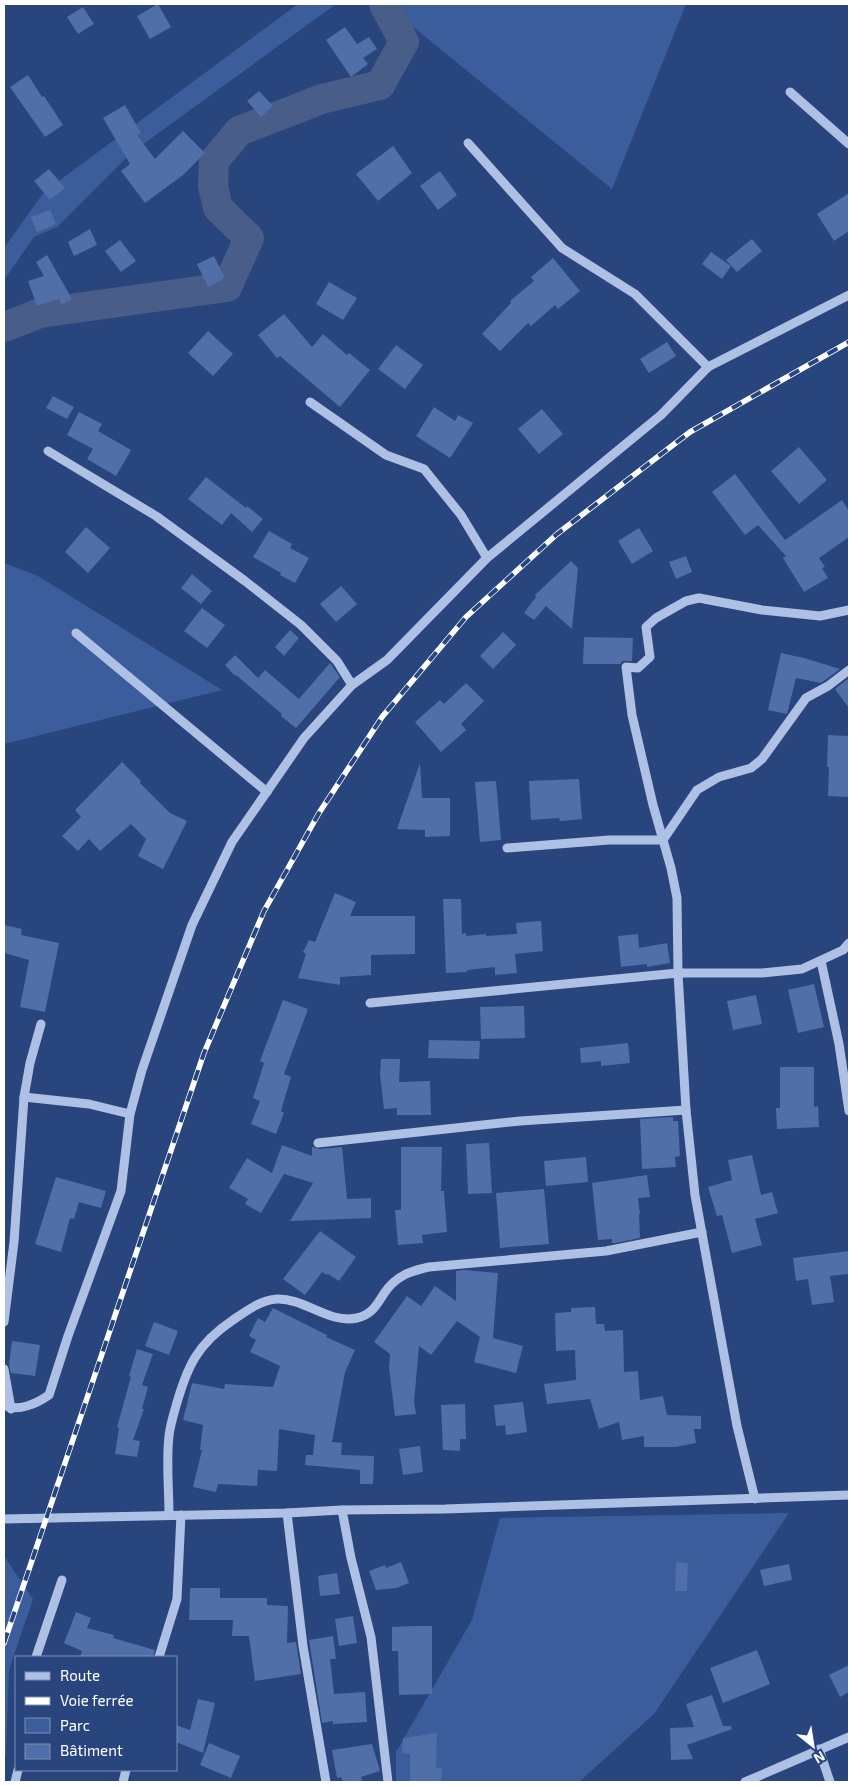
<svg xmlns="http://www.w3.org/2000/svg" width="853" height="1786" font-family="'Exo 2',sans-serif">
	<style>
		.green { fill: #3c5d9b }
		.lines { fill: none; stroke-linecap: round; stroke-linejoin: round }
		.river { stroke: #485d87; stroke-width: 30 }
		.building { fill: #506ea7 }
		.minor { stroke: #aec1e5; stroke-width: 9 }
		.rail-casing { stroke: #fff; stroke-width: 5.5 }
		.rail { stroke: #28457e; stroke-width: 4; stroke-dasharray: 11; stroke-linecap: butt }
	</style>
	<rect width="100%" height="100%" fill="#28457e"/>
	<g class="green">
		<path d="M298,4h38l-205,149 -74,74 -23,10 -30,43v-32l40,-56z"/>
		<path d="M385,4h301l-74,185z"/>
		<path d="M4,563l34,13 184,114 -218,54z"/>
		<path d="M789,1513l-135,201 -75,68h-183v-30l76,-132 28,-102z"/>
		<path d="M4,1556l29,43 -24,71 -3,82 -2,13z"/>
	</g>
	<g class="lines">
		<path class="river" d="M4,327l36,-14 187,-26 22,-49 -31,-30 -5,-22 1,-25 25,-30 83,-32 58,-14 24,-43 -20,-38"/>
	</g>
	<g class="building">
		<path d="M158,4l13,23 -21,12 -13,-23z"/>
		<path d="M83,7l11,17 -16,10 -11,-17z"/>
		<path d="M345,27l12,17 12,-7 8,12 -14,9 5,6 -17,13 -25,-37z"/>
		<path d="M28,75l14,22 2,-1 19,29 -18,12 -35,-50z"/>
		<path d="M259,91l14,15 -12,11 -14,-16z"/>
		<path d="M125,105l16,28 -4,2 18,24 28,-28 22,22 -22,22 -38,28 -24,-32 9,-7 -27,-46z"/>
		<path d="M393,146l19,27 -34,28 -22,-27z"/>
		<path d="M49,169l16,19 -15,12 -16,-19z"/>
		<path d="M440,171l17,24 -19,15 -18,-24z"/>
		<path d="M849,193v38l-15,10 -17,-27z"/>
		<path d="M50,210l6,14 -19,8 -6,-15z"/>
		<path d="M90,229l7,16 -23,11 -6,-14z"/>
		<path d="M752,239l10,12 -25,21 -11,-12z"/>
		<path d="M120,240l16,21 -15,11 -16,-21z"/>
		<path d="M711,252l20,14 -9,13 -20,-15z"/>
		<path d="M47,255l25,44 -10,6 -3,-6 -22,7 -9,-25 16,-5 -8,-14z"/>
		<path d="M214,256l11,22 -17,9 -11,-23z"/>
		<path d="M553,258l27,33 -22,18 -3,-4 -24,21 -3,-3 -28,28 -18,-17 29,-31 -1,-2 24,-20 -3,-4z"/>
		<path d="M329,282l28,16 -14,22 -27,-16z"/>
		<path d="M284,314l28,33 11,-13 24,21 2,-2 21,17 -30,37 -60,-51 -3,2 -19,-23z"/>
		<path d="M208,331l25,23 -20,22 -25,-23z"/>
		<path d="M667,342l9,14 -27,17 -9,-14z"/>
		<path d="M396,345l27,20 -18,24 -27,-20z"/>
		<path d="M53,396l21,11 -7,12 -21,-11z"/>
		<path d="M434,407l21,14 3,-6 15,8 -23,35 -34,-22z"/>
		<path d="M542,409l21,25 -24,20 -21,-25z"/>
		<path d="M79,412l23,12 -4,7 33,19 -15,26 -29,-17 6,-10 -26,-14z"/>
		<path d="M799,447l28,33 -28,24 -28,-33z"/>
		<path d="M735,474l50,66 57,-40 7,11v26l-30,21 6,9 -3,1 6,10 -24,14 -21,-34 3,-2 -28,-31 -13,10 -33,-43z"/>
		<path d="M206,477l40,31 1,-2 16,13 -11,13 -21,-19 -9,12 -34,-26z"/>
		<path d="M86,527l24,21 -22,25 -23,-21z"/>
		<path d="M639,528l14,23 -21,13 -14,-23z"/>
		<path d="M269,531l23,13 -2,4 19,10 -14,25 -15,-8 1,-2 -28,-16z"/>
		<path d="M686,556l6,16 -16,7 -7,-17z"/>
		<path d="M571,561l7,7 -6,61 -26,-23 -12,14 -10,-7 12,-16 -1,-2z"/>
		<path d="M192,574l20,17 -11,13 -20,-16z"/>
		<path d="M341,586l16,18 -21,18 -16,-18z"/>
		<path d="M202,608l23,17 -18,23 -23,-17z"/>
		<path d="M290,630l9,8 -15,18 -9,-9z"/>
		<path d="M503,632l13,13 -23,24 -13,-13z"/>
		<path d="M584,637l49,1 -1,23h-9l-3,3h-37z"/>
		<path d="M781,653l23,5 36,11 -19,14 -25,-5 -9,36 -19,-4z"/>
		<path d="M235,655l23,23 7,-8 34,29 31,-36 10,14 -44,51 -15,-12 1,-2 -46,-39 -1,1 -10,-11z"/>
		<path d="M849,678v30l-14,-19z"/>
		<path d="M466,683l18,18 -23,23 5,6 -25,22 -26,-30 25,-22 4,4z"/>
		<path d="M828,735l21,1v61l-21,-1 1,-29h-2z"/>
		<path d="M122,762l19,19 -1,2 30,30 17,8 -24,48 -25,-13 8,-17 -15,-15 -31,27 -11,-12 -11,12 -16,-15 19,-19 -6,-7z"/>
		<path d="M420,763l2,35h28v38l-25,1v-7l-28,-1z"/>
		<path d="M579,779l3,40 -22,2 -1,-3 -28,2 -2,-39z"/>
		<path d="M496,781l5,59 -21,2 -5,-60z"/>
		<path d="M335,893l21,9 -6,14h65v38l-44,1v20l-31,2v8l-42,-7 8,-24 -3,-2 6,-12 6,2z"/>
		<path d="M443,899h18l1,35 4,-1v3l20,-2v2l31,-2 -1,-11 25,-2 2,30 -28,3 2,19 -22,2v-8l-28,3v2l-21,1z"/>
		<path d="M4,925l18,4 -1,6 38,8 -14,69 -25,-5 9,-47 -25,-7z"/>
		<path d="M638,934l1,14 28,-5 3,20 -23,4v-3l-26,3 -3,-31z"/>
		<path d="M814,984l10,43 -26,6 -10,-43z"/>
		<path d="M756,995l6,29 -29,6 -6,-29z"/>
		<path d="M283,1000l25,9 -24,65 7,3 -10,34 3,2 -8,21 -25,-10 9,-23 -7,-3 11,-35 -4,-2z"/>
		<path d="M524,1006l1,32 -44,1 -1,-32z"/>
		<path d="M429,1040l51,1 -1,18 -51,-1z"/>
		<path d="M628,1043l2,20 -29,3v-5l-20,2 -1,-15z"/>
		<path d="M381,1059h19l-1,23 31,-1 1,34h-34v-7l-13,1 -4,-34z"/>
		<path d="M780,1067h34v40l4,-1 1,21 -42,2 -1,-21h4z"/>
		<path d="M673,1117v4h5l2,35 -5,1 1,10 -34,2 -2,-50z"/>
		<path d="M489,1143l3,50 -24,1 -2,-50z"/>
		<path d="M282,1145l30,11v-9l7,2 23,-2 5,52 24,-1v20l-81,3 23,-38 -29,-9 -23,39 -16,-9 3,-5 -19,-11 18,-30 25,15z"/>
		<path d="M401,1147h41l-1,44h3l3,41 -25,3 1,8 -25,2 -3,-35h6z"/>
		<path d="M752,1155l9,40 11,-3 6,21 -23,6 7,26 -30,8 -10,-38 -5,1 -9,-29 24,-7 -4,-20z"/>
		<path d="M586,1157l2,25 -42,4 -2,-25z"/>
		<path d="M647,1175l3,22 -12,1 2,16h-1l1,24 -25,5h-3v-4l-14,1 -6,-57z"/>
		<path d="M56,1177l50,14 -5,17 -22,-6 -5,17 -4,-1 -9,34 -26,-8z"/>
		<path d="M544,1189l5,55 -49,4 -4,-55z"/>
		<path d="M320,1231l36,26 -17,24 -11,-7 -1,1 -5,-3 -17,23 -22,-16z"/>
		<path d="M849,1251v23l-19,2 4,26 -22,3 -4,-26 -12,2 -3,-23z"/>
		<path d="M464,1270l34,3 -5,65 30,8 -7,27 -42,-11 6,-25 -23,-16 -26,34 -12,-9 -5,56 2,12 -21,2 -6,-48 1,-14 -16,-12 33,-46 14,10 14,-20 21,15v-30z"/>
		<path d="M595,1307l1,17h8l1,7 18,-1 1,42 14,-1 2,29 23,-4 4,19 34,1v13h-7l2,14 -21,4h-31v-11l-22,4 -3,-18 -20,7 -9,-30 -43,5 -3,-20 32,-4 -1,-30 -19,1 -1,-38 16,-1v-4z"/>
		<path d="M273,1308l54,27 -1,2 29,13 -10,22 -13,70 10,1 -1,12 33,1 -1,28h-13v-14l-55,-5 1,-10h7l2,-20 -36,-6 -2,42 -19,-1 -1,16 -39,-2 -2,8 -23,-5 9,-37h-2l3,-25 -20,-5 9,-37 32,6 1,-5 48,3 7,-21 -30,-14 6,-12 -7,-4 9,-18 7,4z"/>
		<path d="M154,1322l24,9 -9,24 -24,-9z"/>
		<path d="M12,1341l28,4 -5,31 -24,-3 -2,-8z"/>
		<path d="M137,1349l16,5 -11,31 6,2 -6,22h2l-11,31 7,1 -3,16 -22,-3 4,-26 -2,-1 14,-50 -2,-1z"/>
		<path d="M523,1402l4,30 -21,3 -1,-10 -9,1 -2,-21z"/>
		<path d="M465,1404l1,35h-6v12l-17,-1 -2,-45z"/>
		<path d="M420,1446l3,26 -20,3 -4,-26z"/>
		<path d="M401,1562l8,21 -13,5 -20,2 -7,-19 16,-6 1,3z"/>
		<path d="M676,1562l12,1 -1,28h-12z"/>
		<path d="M789,1564l3,16 -28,6 -4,-16z"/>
		<path d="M337,1573l3,21 -20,2 -2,-20z"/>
		<path d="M190,1588h30v10h47v7l21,1 -1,37 9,-1 5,32 -46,7 -6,-45h-17l1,-16h-44z"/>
		<path d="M76,1612l15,6 -4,10 27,7 -1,3 42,12 -2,7h-73l2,-6 -18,-8z"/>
		<path d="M353,1616l4,27 -18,3 -4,-27z"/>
		<path d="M415,1626h17v68l-33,1 -1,-44h-6v-24z"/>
		<path d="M333,1636l3,23h-6l4,35 31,-2 2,30 -34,2v-3l-11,2 -13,-83z"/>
		<path d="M757,1650l13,34 -47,19 -13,-35z"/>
		<path d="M849,1665v27l-9,5 -11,-22z"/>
		<path d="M712,1695l11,31h8l1,3 -45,16 6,14 -22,1 -1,-32 24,-1 -8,-23z"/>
		<path d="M198,1699l17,4 -12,50 -27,-11v-17l14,5z"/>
		<path d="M437,1733l-1,35h6l-1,14h-31v-28l-8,-1 1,-15z"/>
		<path d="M209,1743l31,13 -9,22 -31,-13z"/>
		<path d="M372,1744l8,27 -19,6 2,5h-20l-2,-5 -4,1 -5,-28z"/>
	</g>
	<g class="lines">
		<g class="minor">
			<path d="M790,92l59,52"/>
			<path d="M468,143l94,105 73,46 73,73"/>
			<path d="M310,402l76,53 38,14 37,46 26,43"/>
			<path d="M48,451l108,65 89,65 56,44 36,36 15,24"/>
			<path d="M76,633l191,159"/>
			<path d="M507,848l102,-8h54l34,-50 22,-13 32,-9 11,-9 44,-61 22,-12 21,-16"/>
			<path d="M821,961l18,83 10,67"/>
			<path d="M370,1003l308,-30h84l40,-4 41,-19 6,-7"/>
			<path d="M24,1097l65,7 41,10"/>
			<path d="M318,1143l202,-22 166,-11"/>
			<path d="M4,1322l10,-80 10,-145 6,-34 11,-39"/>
			<path d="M4,1369l7,40"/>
			<path d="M4,1405c14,7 32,-1 45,-10l19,-59 53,-145 9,-77 12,-44 50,-145 40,-83 72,-104 48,-53 35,-25 100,-102 174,-143 47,-48 141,-72"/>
			<path d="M755,1499l-18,-73 -42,-231 -9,-85 -8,-137 -1,-75 -6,-30 -18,-63 -21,-90 -6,-48 12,1 12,-11 -4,-30 10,-9 30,-17 13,-3 63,12 58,6 29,-6"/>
			<path d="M342,1510l9,48 20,79 17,145"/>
			<path d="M287,1513l16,133 23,136"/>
			<path d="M169,1515c0,-26 -3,-53 0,-79 1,-10 4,-20 7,-30 11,-39 21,-62 57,-86 13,-9 28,-20 44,-21 28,-1 51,25 80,19 22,-5 22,-24 37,-36 10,-9 22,-12 35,-15l177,-16 96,-19"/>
			<path d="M4,1519l283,-6 55,-3 103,-1 404,-14"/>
			<path d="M36,1657l26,-77"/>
			<path d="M159,1657l18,-58 4,-84"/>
			<path d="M819,1749l11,33"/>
			<path d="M15,1782l3,-12"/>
			<path d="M123,1782l3,-12"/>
			<path d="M745,1782l104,-45"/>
		</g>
		<g class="rail-casing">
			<path id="rail" d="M4,1643l200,-590 60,-142 55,-98 63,-96 84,-100 91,-83 133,-102 159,-90"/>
		</g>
		<use href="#rail" class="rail"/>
	</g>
	<rect width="853" height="1786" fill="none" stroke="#ffffff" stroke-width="10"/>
	<rect x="15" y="1656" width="162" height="115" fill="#28457e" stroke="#7e8fb2"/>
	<rect x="25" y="1672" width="25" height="8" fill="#aec1e5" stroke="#7e8fb2"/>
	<text x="60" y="1681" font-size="15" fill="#ffffff">Route</text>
	<rect x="25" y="1697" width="25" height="8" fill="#ffffff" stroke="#7e8fb2"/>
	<text x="60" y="1706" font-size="15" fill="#ffffff">Voie ferrée</text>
	<rect x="25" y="1718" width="25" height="15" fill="#3c5d9b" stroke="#7e8fb2"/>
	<text x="60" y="1731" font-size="15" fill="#ffffff">Parc</text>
	<rect x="25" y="1744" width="25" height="15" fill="#506ea7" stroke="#7e8fb2"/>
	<text x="60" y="1756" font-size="15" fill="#ffffff">Bâtiment</text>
	<g transform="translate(813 1746) rotate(150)" stroke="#28457e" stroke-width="4" paint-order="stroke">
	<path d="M0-4L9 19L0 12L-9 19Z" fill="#ffffff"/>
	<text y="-8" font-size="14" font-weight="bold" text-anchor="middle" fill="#ffffff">N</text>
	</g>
</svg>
